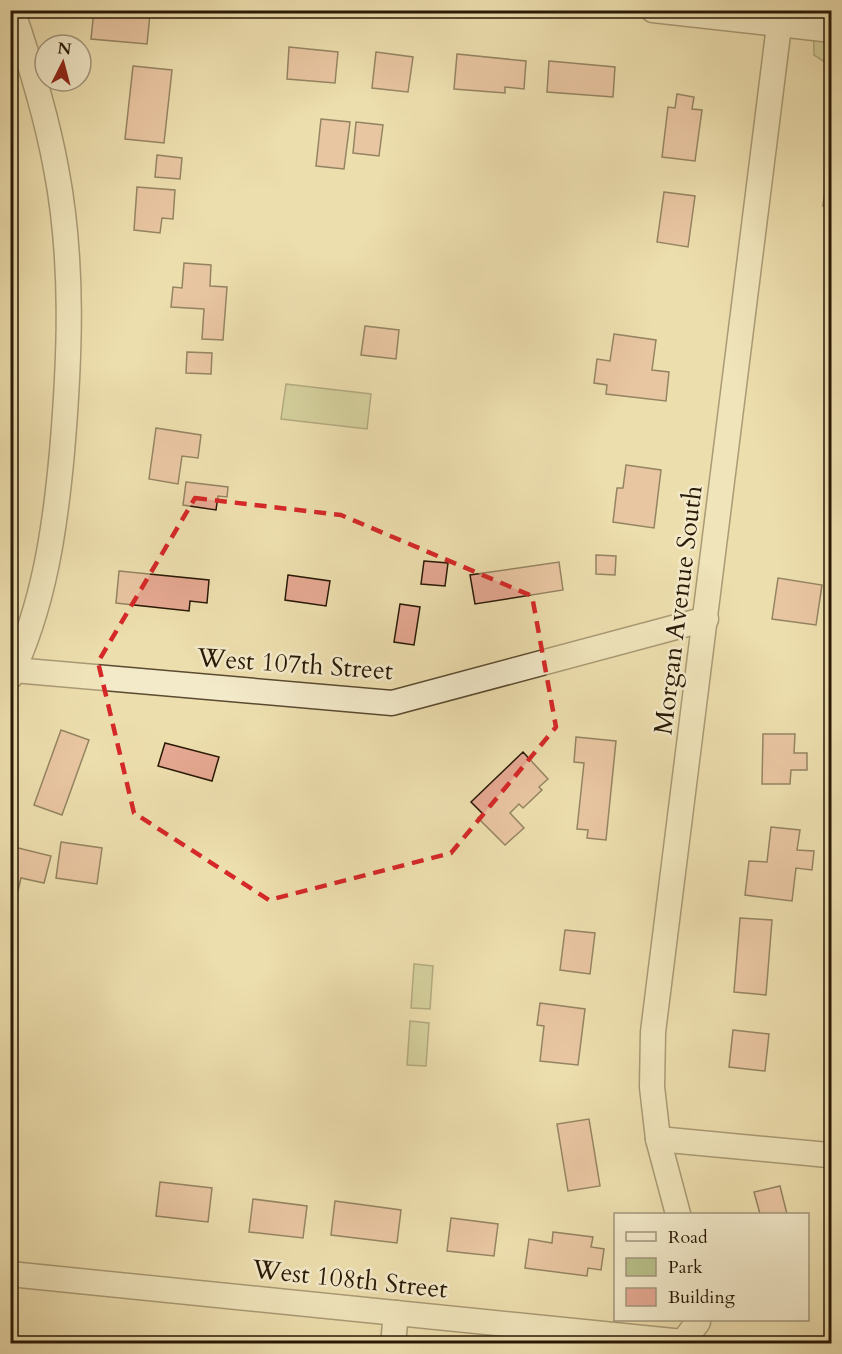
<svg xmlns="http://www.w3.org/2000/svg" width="842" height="1354" font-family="Cardo,serif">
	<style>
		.green { fill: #b8c18a; stroke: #706d48; stroke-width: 1.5 }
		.building { fill: #e5a892; stroke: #291906; stroke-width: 1.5 }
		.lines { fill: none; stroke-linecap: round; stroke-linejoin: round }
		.minor-casing { stroke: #5a4a30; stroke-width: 27 }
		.minor { stroke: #f3eaca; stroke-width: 24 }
		.marked { fill: none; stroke: #d62828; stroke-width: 4.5; stroke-dasharray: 12 8; stroke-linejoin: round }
		.labels { text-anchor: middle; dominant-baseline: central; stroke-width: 5; stroke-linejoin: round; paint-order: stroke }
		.street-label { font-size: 26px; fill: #291906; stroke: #f3eaca }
	</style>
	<rect width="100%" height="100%" fill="#eddeae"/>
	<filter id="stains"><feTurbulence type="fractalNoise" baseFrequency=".00333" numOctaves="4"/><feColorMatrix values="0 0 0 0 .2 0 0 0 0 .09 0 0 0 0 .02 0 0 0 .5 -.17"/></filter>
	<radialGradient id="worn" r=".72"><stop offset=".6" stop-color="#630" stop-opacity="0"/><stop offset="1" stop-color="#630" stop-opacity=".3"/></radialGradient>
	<g class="green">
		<path d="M813,11h18v55l-17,-11z"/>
		<path d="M286,384l85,10 -4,35 -86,-10z"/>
		<path d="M414,964l19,2 -3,43 -19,-1z"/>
		<path d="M410,1021l19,2 -3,43 -19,-1z"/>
	</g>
	<g class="building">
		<path d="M94,10l56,4 -3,30 -56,-5z"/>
		<path d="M289,47l49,5 -3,31 -48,-4z"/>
		<path d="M376,52l37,5 -5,35 -36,-4z"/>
		<path d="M457,54l69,7 -2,28 -19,-2v6l-51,-4z"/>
		<path d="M549,61l66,6 -2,30 -66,-5z"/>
		<path d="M133,66l39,4 -8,73 -39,-4z"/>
		<path d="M677,94l17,3 -2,12 10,1 -7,51 -33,-4 6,-50 7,1z"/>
		<path d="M321,119l29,3 -6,47 -28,-3z"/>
		<path d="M356,122l27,3 -4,31 -26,-3z"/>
		<path d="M157,155l25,3 -2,21 -25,-2z"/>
		<path d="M828,169l4,1v38l-9,-2z"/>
		<path d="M137,187l38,3 -2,29 -11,-1 -2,15 -26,-3z"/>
		<path d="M664,192l31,4 -7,51 -31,-5z"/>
		<path d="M184,263l27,2 -1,21 17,1 -4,53 -21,-1 2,-30 -33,-2 2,-20 9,1z"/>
		<path d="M365,326l34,4 -3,29 -35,-4z"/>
		<path d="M614,334l42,6 -4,30 17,2 -3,29 -60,-7 1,-9 -13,-2 3,-24 13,2z"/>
		<path d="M187,352l25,1 -1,21 -25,-1z"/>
		<path d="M156,428l45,7 -3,23 -16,-2 -4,28 -29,-5z"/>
		<path d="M626,465l35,5 -7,58 -41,-6 4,-34h6z"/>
		<path d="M186,482l42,5 -1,10 -9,-1 -2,14 -33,-5z"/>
		<path d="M596,555l20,1 -1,19 -19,-1z"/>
		<path d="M424,561l24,2 -3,23 -24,-2z"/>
		<path d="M559,562l4,28 -88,14 -5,-29z"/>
		<path d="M119,571l90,9 -2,23 -17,-2 -1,10 -73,-8z"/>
		<path d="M288,575l42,6 -4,25 -41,-6z"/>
		<path d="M778,578l44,7 -6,40 -44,-6z"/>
		<path d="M400,604l20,3 -6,38 -20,-3z"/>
		<path d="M61,730l28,10 -27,75 -28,-10z"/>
		<path d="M763,734h32l-1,19h13v17h-16l-1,14h-28z"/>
		<path d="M576,737l40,4 -10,99 -19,-2 1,-8 -11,-1 7,-66 -10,-1z"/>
		<path d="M165,743l54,14 -7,24 -54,-15z"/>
		<path d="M523,752l25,27 -9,8 3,3 -19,18 -4,-4 -9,9 14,15 -19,17 -27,-27 5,-4 -12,-12z"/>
		<path d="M771,827l29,3 -3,20 17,1 -2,19 -16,-2 -4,33 -47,-6 4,-34 18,1z"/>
		<path d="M61,842l41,6 -5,36 -41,-6z"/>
		<path d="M10,846l41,10 -7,27 -23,-5 -10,42z"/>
		<path d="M740,918l32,2 -6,75 -32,-3z"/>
		<path d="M565,930l30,3 -5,41 -30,-4z"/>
		<path d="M540,1003l45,6 -7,56 -38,-4 4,-35 -7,-1z"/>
		<path d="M733,1030l36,4 -4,37 -36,-4z"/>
		<path d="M589,1119l11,67 -32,5 -11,-67z"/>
		<path d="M160,1182l52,6 -4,34 -52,-6z"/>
		<path d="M780,1186l7,28h-27l-6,-22z"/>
		<path d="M253,1199l54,7 -4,32 -54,-6z"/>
		<path d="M335,1201l66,9 -4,33 -66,-8z"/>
		<path d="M451,1218l47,6 -4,32 -47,-5z"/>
		<path d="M553,1232l40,5 -2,10 13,2 -3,21 -13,-2 -1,8 -62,-8 4,-29 23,4z"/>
	</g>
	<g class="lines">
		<g class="minor-casing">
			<g id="minor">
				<path d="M653,10l179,20"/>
				<path d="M14,670l378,33 314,-84"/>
				<path d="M10,677c34,-71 45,-148 52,-225 8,-94 12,-190 -6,-284 -10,-54 -26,-106 -44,-158"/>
				<path d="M658,1139l170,16 4,3"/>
				<path d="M678,1214l-20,-75 -6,-52 1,-55 128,-1022"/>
				<path d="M10,1274l673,68 15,-20v-2"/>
				<path d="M393,1344l3,-31"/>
			</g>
		</g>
		<use href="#minor" class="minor"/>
	</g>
	<path d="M0 0H842V1354H0ZM195,498l146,17 191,81 24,131 -105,126 -182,47 -135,-87 -36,-151z" fill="#eddeae" fill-opacity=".55" fill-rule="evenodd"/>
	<path class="marked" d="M195,498l146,17 191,81 24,131 -105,126 -182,47 -135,-87 -36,-151z"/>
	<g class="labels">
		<g class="street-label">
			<text transform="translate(678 610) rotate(-83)">Morgan Avenue South</text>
			<text transform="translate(295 664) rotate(4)">West 107th Street</text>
			<text transform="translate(350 1279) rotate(6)">West 108th Street</text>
		</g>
	</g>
	<rect width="842" height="1354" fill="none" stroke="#eddeae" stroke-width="36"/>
	<rect x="12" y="12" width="818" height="1330" fill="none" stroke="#291906" stroke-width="3"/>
	<rect x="18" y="18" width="806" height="1318" fill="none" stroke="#291906" stroke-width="1.5"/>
	<rect x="614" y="1213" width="195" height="108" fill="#f3eaca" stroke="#a2967c" stroke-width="1.5"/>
	<rect x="626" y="1232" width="30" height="9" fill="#f3eaca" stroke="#a2967c" stroke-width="1.5"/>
	<text x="668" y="1243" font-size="18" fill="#291906">Road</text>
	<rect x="626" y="1258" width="30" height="18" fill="#b8c18a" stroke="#a2967c" stroke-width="1.5"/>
	<text x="668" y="1273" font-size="18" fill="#291906">Park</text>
	<rect x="626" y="1288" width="30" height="18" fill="#e5a892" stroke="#a2967c" stroke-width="1.5"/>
	<text x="668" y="1303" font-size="18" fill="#291906">Building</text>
	<g transform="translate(63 63) rotate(6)"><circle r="28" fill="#f3eaca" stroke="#a2967c" stroke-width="1.5"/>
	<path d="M0-4.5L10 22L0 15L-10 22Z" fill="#8f2418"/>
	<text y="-9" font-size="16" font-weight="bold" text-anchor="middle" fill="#291906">N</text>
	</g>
	<rect width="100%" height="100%" filter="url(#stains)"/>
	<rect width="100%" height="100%" fill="url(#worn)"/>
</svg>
